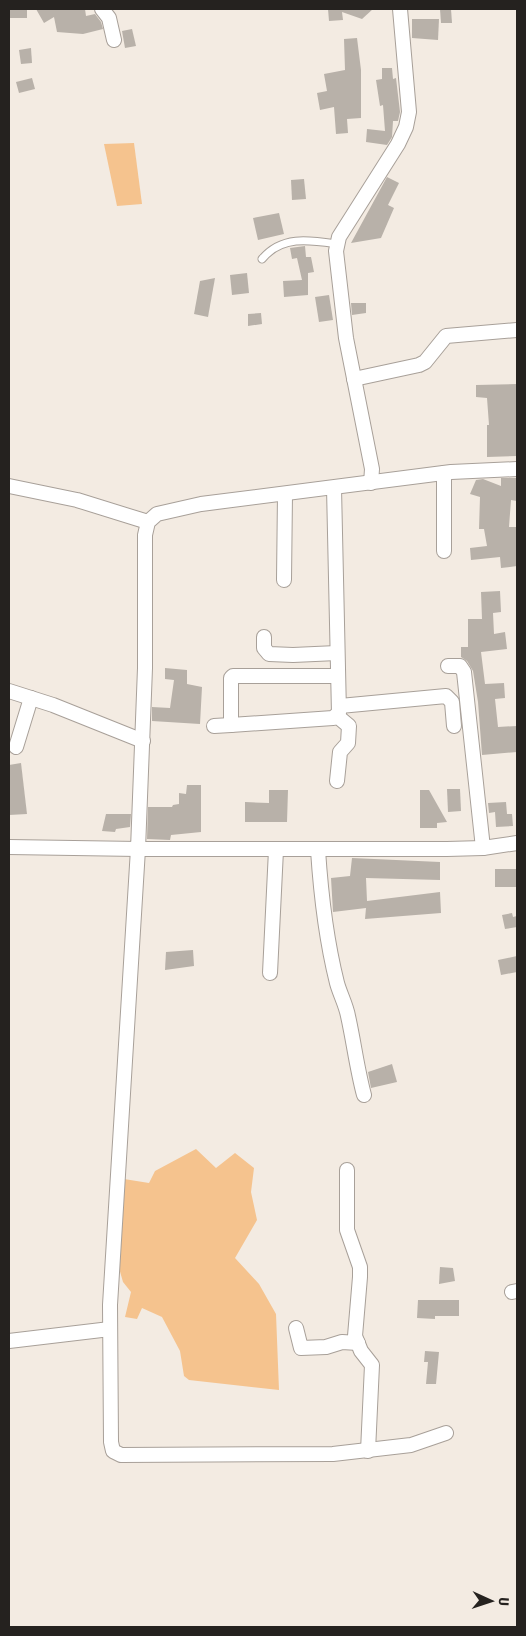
<svg xmlns="http://www.w3.org/2000/svg" width="526" height="1636" font-family="'Fira Sans Condensed',sans-serif">
	<style>
		.green { fill: #f5c38e }
		.building { fill: #b8b1a9 }
		.lines { fill: none; stroke-linecap: round; stroke-linejoin: round }
		.lane-casing { stroke: #a8a099; stroke-width: 9 }
		.street-casing { stroke: #a8a099; stroke-width: 16 }
		.lane { stroke: #fff; stroke-width: 7 }
		.street { stroke: #fff; stroke-width: 14 }
	</style>
	<rect width="100%" height="100%" fill="#f3ebe2"/>
	<g class="green">
		<path d="M134,143l8,61 -25,2 -13,-62z"/>
		<path d="M196,1149l20,19 19,-15 19,15 -3,24 6,28 -22,38 24,26 17,30 3,76 -90,-10 -5,-4 -4,-25 -18,-34 -20,-9 -5,11 -12,-2 6,-25 -8,-10 -4,-14 5,-89 25,4 6,-12z"/>
	</g>
	<g class="building">
		<rect x="9" y="9" width="18" height="9"/>
		<path d="M36,9h49l1,7 9,-2 6,8 2,7 -20,5 -26,-2 -3,-15 -10,6z"/>
		<path d="M328,9h45l-11,10 -20,-7 1,8 -14,1z"/>
		<path d="M440,9h11l1,14h-11z"/>
		<path d="M412,19h27l-1,21 -26,-2z"/>
		<path d="M132,29l4,17 -11,2 -3,-17z"/>
		<path d="M357,38l4,32v48l-14,1 1,14 -12,1 -2,-27 -14,3 -3,-17 10,-2 -3,-17 21,-4 -1,-31z"/>
		<path d="M31,48l1,15 -11,1 -2,-14z"/>
		<path d="M382,68h10l1,11 3,-1 4,34 -2,9h-5l-1,16 -5,8 -21,-3 1,-13 18,2 -2,-26 -3,1 -4,-26 6,-1z"/>
		<path d="M32,78l3,11 -16,4 -3,-11z"/>
		<path d="M387,177l12,6 -11,22 6,3 -13,30 -30,5z"/>
		<path d="M304,179l2,20 -14,1 -1,-20z"/>
		<path d="M279,213l5,21 -26,6 -5,-22z"/>
		<path d="M305,246l1,11h5l3,15 -6,1v22l-24,2 -1,-16 19,-1 -5,-22 -5,1 -2,-11z"/>
		<path d="M247,273l2,20 -17,2 -2,-20z"/>
		<path d="M215,278l-7,39 -14,-3 6,-33z"/>
		<path d="M329,295l4,25 -14,2 -4,-25z"/>
		<path d="M351,303h15v10l-14,2z"/>
		<path d="M261,313l1,11 -14,2v-12z"/>
		<path d="M517,384v72l-30,1v-32h2l-2,-27 -11,-1v-12z"/>
		<path d="M501,478h16v23l-6,-1 -2,27h8v39l-16,2 -1,-11 -29,3 -1,-12 17,-2 -3,-17h-5l1,-32 -10,-3 6,-14 7,-1 18,7z"/>
		<path d="M500,591l1,21 -8,1 1,21 11,-2 2,17 -26,3 4,32 19,-1 1,15 -10,1 3,28 19,-1v26l-35,3 -4,-53 -5,-31 -6,-10 -6,-4v-10h7v-28h14l-1,-27z"/>
		<path d="M165,668l22,2v14l15,3 -2,37 -48,-3v-14l18,1 4,-28 -9,-1z"/>
		<path d="M21,763l6,51 -18,1v-50z"/>
		<path d="M187,785h14v47l-30,3 -1,5 -23,-1 1,-32h24l1,-2 6,-1v-11l7,1z"/>
		<path d="M447,789h13l1,22 -13,1z"/>
		<path d="M269,790h19l-1,32h-42v-20l24,1z"/>
		<path d="M420,790h9l18,32 -10,1v5h-17z"/>
		<path d="M506,802l1,12h5l1,12 -17,1 -1,-15 -6,1 -1,-10z"/>
		<path d="M106,814h25l-1,13 -14,2 -1,3 -13,-1z"/>
		<path d="M352,858l88,4v18l-74,-2 1,23 73,-9 1,21 -76,6 1,-11 -33,4 -2,-34 19,-2z"/>
		<rect x="495" y="869" width="22" height="18"/>
		<path d="M512,913l1,4 4,-1v11l-12,2 -3,-14z"/>
		<path d="M193,950l1,16 -29,4 1,-18z"/>
		<path d="M517,956v16l-16,3 -3,-15z"/>
		<path d="M392,1064l5,18 -26,6 -3,-16z"/>
		<path d="M440,1267l13,1 2,13 -16,3z"/>
		<path d="M418,1300h41v16h-24v3l-18,-1z"/>
		<path d="M425,1351l14,1 -3,32h-10l2,-22h-4z"/>
	</g>
	<g class="lines">
		<g class="lane-casing">
			<path id="lane" d="M262,259c20,-24 48,-19 75,-15"/>
		</g>
		<g class="street-casing">
			<g id="street">
				<path d="M102,9l7,9 5,22"/>
				<path d="M354,379l65,-14 6,-3 21,-26 71,-6"/>
				<path d="M444,473v78"/>
				<path d="M371,483l1,-14 -26,-131 -10,-87 3,-14 59,-93 8,-17 3,-15 -9,-103"/>
				<path d="M9,486l68,14 71,22"/>
				<path d="M334,488l5,225 -6,5 -102,7v-47l2,-2h104"/>
				<path d="M284,580l1,-86"/>
				<path d="M264,637v11l5,6 24,1 44,-2"/>
				<path d="M448,666h12l4,6 19,176"/>
				<path d="M9,691l44,14 90,36"/>
				<path d="M340,706l106,-10 6,6 2,24"/>
				<path d="M214,726l17,-1"/>
				<path d="M16,747l15,-49"/>
				<path d="M337,781l3,-29 8,-9 1,-17 -12,-10"/>
				<path d="M9,847l129,2 7,-181v-133l3,-13 9,-8 44,-10 250,-32 66,-3"/>
				<path d="M318,850c3,46 8,89 19,133 3,11 9,22 11,33 6,27 9,53 16,79"/>
				<path d="M270,973l6,-123"/>
				<path d="M347,1170v60l13,37v10l-5,59 6,15 11,14 -4,86"/>
				<path d="M512,1292l5,-1"/>
				<path d="M296,1328l5,20 25,-1 16,-5 16,1"/>
				<path d="M9,1341l101,-12"/>
				<path d="M446,1433l-35,12 -78,9 -212,1 -8,-4 -2,-9 -1,-137 28,-456h309l36,-1 34,-5"/>
			</g>
		</g>
		<use href="#lane" class="lane"/>
		<use href="#street" class="street"/>
	</g>
	<rect width="526" height="1636" fill="none" stroke="#25221f" stroke-width="20"/>
	<g transform="translate(491 1601) rotate(93)" stroke="#f3ebe2" stroke-width="4" paint-order="stroke">
	<path d="M0-4L9 19L0 12L-9 19Z" fill="#25221f"/>
	<text y="-8" font-size="14" font-weight="bold" text-anchor="middle" fill="#25221f">U</text>
	</g>
</svg>
